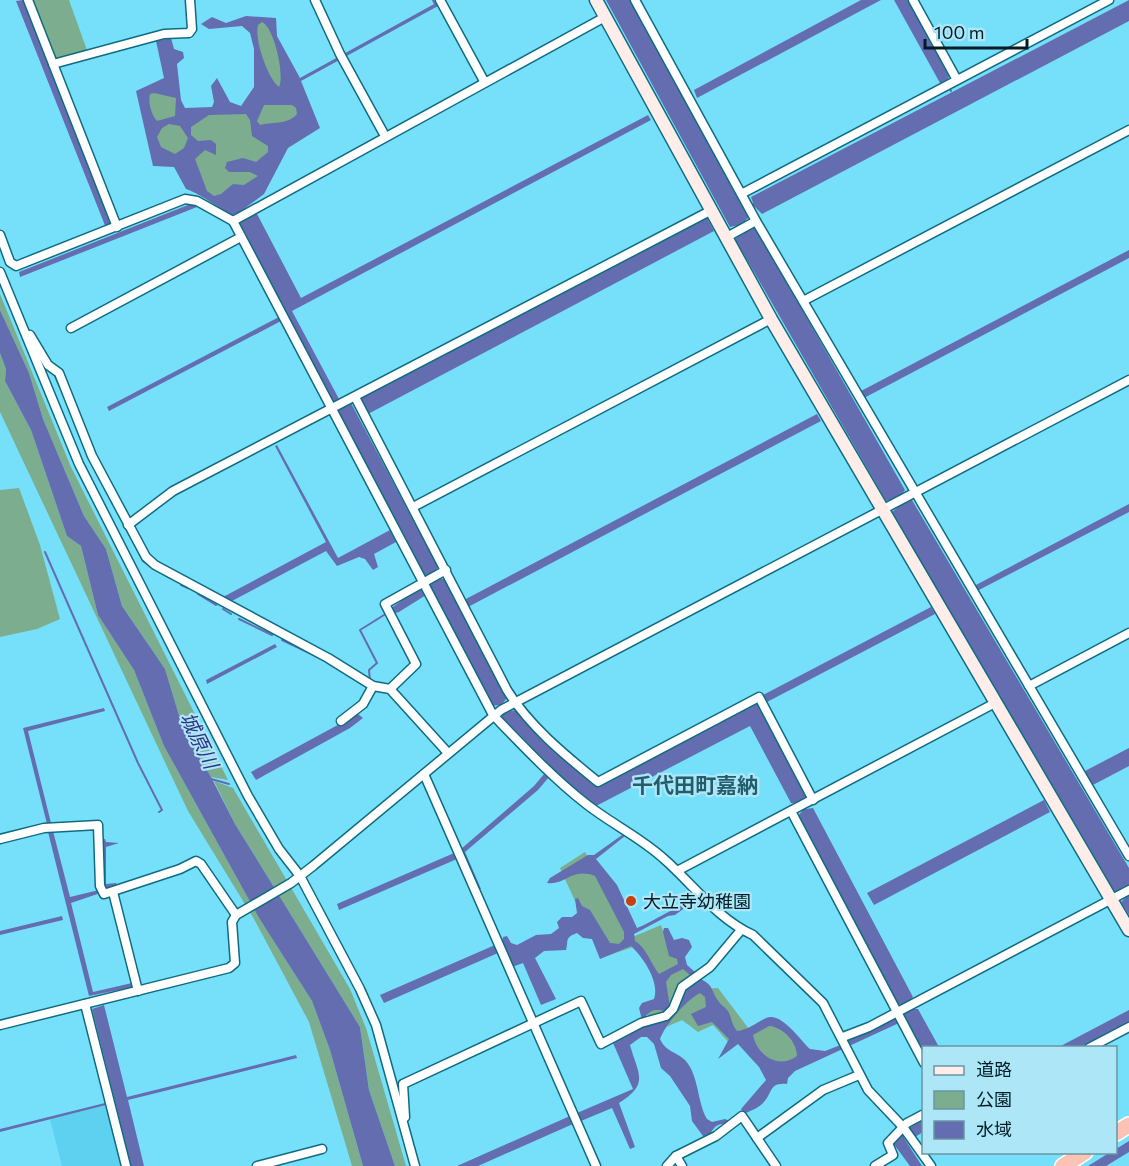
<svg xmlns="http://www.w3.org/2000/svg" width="1129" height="1166" font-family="Commissioner,'Noto Sans JP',sans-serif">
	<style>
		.built { fill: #5dd1ef }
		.green { fill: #7bad8e }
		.water { fill: #646db0; fill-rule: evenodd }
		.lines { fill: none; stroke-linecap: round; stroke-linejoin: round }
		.stream { stroke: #646db0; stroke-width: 2 }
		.street-casing { stroke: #0f6c80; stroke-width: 11 }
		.secondary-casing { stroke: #0f6c80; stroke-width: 15 }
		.highway-casing { stroke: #fff; stroke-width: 18 }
		.street { stroke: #fff; stroke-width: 8 }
		.secondary { stroke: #feede8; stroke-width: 12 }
		.highway { stroke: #fbc3b3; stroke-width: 15 }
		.poi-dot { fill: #c74010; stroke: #ade7f7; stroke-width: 2 }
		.labels { text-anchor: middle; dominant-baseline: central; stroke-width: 4.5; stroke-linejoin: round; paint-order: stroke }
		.poi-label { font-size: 18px; fill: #001d25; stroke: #ade7f7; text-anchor: start }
		.water-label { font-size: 20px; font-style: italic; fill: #303183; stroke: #ade7f7 }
		.quarter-label { font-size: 21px; font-weight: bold; fill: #235c6a; stroke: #ade7f7 }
	</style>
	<rect width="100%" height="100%" fill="#76e0fb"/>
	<path class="built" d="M119,1102l13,64h-70l-12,-47z"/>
	<g class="green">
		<path d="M31,0h38l19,53 -32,8z"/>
		<path d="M250,21h20l41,103 -28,13 -24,51 -28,17 -26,-9 -25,-36 -24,1 -13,-66 30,-17 9,37 66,-6 18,-16z"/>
		<path d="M0,294l71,173 157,313 -17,-3 -27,-45 -19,-63 -43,-63 -16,-57 -22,-33 -41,-97 -14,-46 -29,-63z"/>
		<path d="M0,353l6,16 -1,12 26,49 36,106 14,10 17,69 36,55 30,76 95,172 53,83 18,49 33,116h-11l-43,-144 -55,-103 -66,-108 -188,-399z"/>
		<path d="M19,488l21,57 20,74 -23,10 -37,8v-147z"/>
		<path d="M214,781l19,7 117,201 16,39 40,138h-11l-26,-76 -9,-63 -125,-203z"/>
		<path d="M585,852l50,84 26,-11 10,29 10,2 19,33 18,-1 31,41 28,-7 36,37 -40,23 -34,-42 -9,4 -17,-19 -15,7 -16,-12 -27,12 -12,-27 20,-7 -24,-53 -38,13 -41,-90z"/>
	</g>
	<g class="water">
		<path d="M23,0l89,225 -6,3 -90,-227z"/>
		<path d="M606,0h24l115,207 8,-4 -2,-6 378,-197v21l-367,193 -7,-7 -8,3 2,7 -4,4 4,9 6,-3 150,263 -4,5 5,8 6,-3 217,368v47l-8,-13 5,-5 -3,-7 -8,2 -223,-380 6,-5 -5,-8 -7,2 -151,-262 5,-4 -5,-9 -5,1z"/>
		<path d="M861,0h20l-184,98 -3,-8z"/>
		<path d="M894,0h14l41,76 -1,3 -8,4z"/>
		<path d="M436,3l2,3 -137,75 19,47 -32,20 -24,46 -27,20 -5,1c-13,-7 -35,-23 -46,-26l-12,-22 -21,-1 -17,-75 28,-13 -8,-37 15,-3 3,11 9,3 1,6 -7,6 4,36 4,8 27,-1 2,-5 -3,-16 6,-8 13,24 11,4 13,-19v-38l-4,-16 -8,-7 -33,3 -8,-5 11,-7 14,6 20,-7 30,2 1,18 23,42zM262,22c12,5 23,53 17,65 -11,-8 -25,-48 -21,-62zM154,93l22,5 -1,18 -18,5c-6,-7 -9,-19 -7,-27zM264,105h28l4,3 1,6c-9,11 -26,8 -37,11l-3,-4zM246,114l4,6 2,16 16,10v6l-12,10 -13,-4 -16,4 -2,6 4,4h21l8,4 -14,9 -11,-1 -12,10 -7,2 -7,-5 -12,-32 10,-9 11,5v-11l-5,-4 -13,1 -7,-6v-8l18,-12zM169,124l11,2 8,12 -4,10 -9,6 -14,-7 -4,-10 5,-9z"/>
		<path d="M648,115l3,5 -359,191 47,88 2,9 10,-5 87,164 -4,6 4,6h6l63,119 -5,6 5,8 8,-2 40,42 43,34 159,-84 49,94 -5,6 4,7 8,-1 100,189 -5,5 3,7h7l21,38 -15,1 -1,5 -20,-39 2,-10 -7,1 -100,-189 5,-6 -4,-7h-8l-41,-77 -154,80 -45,-36 -51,-51 4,-6 -5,-8 -8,1 -62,-120 5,-5 -4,-6h-7l-185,-354 18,-9 45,86z"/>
		<path d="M193,203l4,4 -177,70 -1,-5z"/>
		<path d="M706,216l8,15 -346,183 -8,-16z"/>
		<path d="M1129,250v8l-265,140 -3,-7z"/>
		<path d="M0,310l29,63 14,46 41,97 22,33 16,57 43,63 19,63 27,45 24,47 125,203 9,63 26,76h-32l-33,-116 -18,-49 -53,-83 -95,-172 -30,-76 -36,-55 -17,-69 -14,-10 -36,-106 -26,-49 1,-12 -6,-16z"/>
		<path d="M279,317l2,4 -172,90 -2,-4z"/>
		<path d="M817,414l4,7 -353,186 -4,-7z"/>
		<path d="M277,445l61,113 52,-28 6,12 -22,12 4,13 -5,3 -8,-11 -6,-2 -22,9 -11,-15 -96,51 -7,-5 103,-55 -51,-96z"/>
		<path d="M1129,504v8l-152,79 -3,-5z"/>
		<path d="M421,587l5,8 -27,17 -7,2 -2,-5z"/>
		<path d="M931,607l4,7 -168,88 -4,-7z"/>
		<path d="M275,644l2,3 -70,37 -1,-4z"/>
		<path d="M104,708l1,3 -77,20 23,92 -4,1 -24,-96z"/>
		<path d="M358,714l5,4 -13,10 -94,52 -5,-8z"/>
		<path d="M1129,748v18l-38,20 -8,-14z"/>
		<path d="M544,774l5,3 -11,13 -73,62 16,37h-3l-17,-40 73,-63z"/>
		<path d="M1044,800l6,12 -176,93 -7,-12z"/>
		<path d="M53,831l17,66 33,-8 -2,-50h4l1,3 13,1 -13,4v37l10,-1 2,4 -47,16 22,89 39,-9 1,4 -44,9 -41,-164z"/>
		<path d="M622,835l3,1 -29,23 21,26 20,43c13,-4 53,-31 63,-27 4,1 8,7 11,9l-12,-6h-9l-15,11 -7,1 -34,18 1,7c11,6 16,23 24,33l19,-10 -1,-5 -8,-3 -6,-24 1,-4h4l6,12 8,-2 7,2 3,7 -7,10 2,8 8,7 -5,3 -7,-6 -12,6 -5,7 4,25 -5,4c-9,-2 -14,-2 -20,6l2,6 25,-7 11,-26 15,-12c17,7 12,12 21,24 4,5 8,6 10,11 3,7 3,12 8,18 11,-1 20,-9 29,-13 15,-7 35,23 44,31l15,2 21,-8 2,-4 48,-21 3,5 -104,48 -7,7 -1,6c-19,-2 -14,10 -25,20 -4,4 -12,7 -18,10l-3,-5 25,-29 -7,-13 -21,-23 -20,15 11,-20 -17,-17 -14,4 -7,-12 15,-7 -1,-10 -5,-4c-14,7 -35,32 -40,46 6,13 15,12 25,21 14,15 12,42 22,59l5,3 13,-3 5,2 -2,3c-11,-1 -14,3 -19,12h-6l-11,-15 -2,-15 -20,-30 -9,-8 -7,-24 -7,-7h-6l-11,8c8,29 20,39 -11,58l16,44 -5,2 -18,-41 -31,13 -4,-8 56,-24 -20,-46 30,-19 -4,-16 3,-5 12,-4c6,-17 -11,-42 -23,-53l-31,13 -8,-20 -9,-1 -6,-5c-13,5 -8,7 -11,17l-22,1 -9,7 21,41 -15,6 -18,-42 -11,4 -10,-24 1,-6 4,-1 4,7 6,2 19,-10 15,-1 8,-6 -2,-6 5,-5h10l5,-4 -2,-14 3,-1 4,8 8,4 20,33 9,1 5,-5v-7l-29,-56c-24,-9 -30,10 -48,7l3,-5 38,-23h6zM769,1026c14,1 28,16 28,30 -19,14 -40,-1 -44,-21z"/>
		<path d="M454,853l3,6 -118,51 -2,-6z"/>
		<path d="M62,916l1,4 -63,15v-4z"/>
		<path d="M495,945l3,8 -114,50 -4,-8z"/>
		<path d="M104,1005l23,92 169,-42 1,3 -169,42 16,66h-13l-39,-157z"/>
		<path d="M1129,1010v12l-48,25 -24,1z"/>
		<path d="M105,1103l1,2 -106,27v-3z"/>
		<path d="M570,1116l3,8 -95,42h-21z"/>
		<path d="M923,1120v12l-8,5 -4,-4 -7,5 18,28h-12l-17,-23 16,-15z"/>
		<path d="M1129,1141v11l-23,14h-18l21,-13 7,-1v-3z"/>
	</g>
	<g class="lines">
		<g class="stream">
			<path d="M433,0l2,4"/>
			<path d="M946,81l5,10"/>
			<path d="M54,374l6,13"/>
			<path d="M126,528l17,33 9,7"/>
			<path d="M45,552l93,211 24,47 -3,2"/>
			<path d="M160,572l10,6"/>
			<path d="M181,585l7,3"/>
			<path d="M198,594l18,11"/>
			<path d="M223,609l8,5"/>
			<path d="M239,619l33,16"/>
			<path d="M282,640l40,19"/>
			<path d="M370,681l-1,-11 8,-7 -17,-33 24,-15"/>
			<path d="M211,779l18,5"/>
		</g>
		<g class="street-casing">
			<g id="street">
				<path d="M28,0l89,227"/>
				<path d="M315,0l25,54 45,82"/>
				<path d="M440,0l44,81"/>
				<path d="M635,0l121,221 -31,17"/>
				<path d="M913,0l44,80"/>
				<path d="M53,64l111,-30 25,-1 3,-4 -2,-29"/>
				<path d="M743,193l366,-193"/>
				<path d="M233,221l372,-204"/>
				<path d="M756,221l373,635"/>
				<path d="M0,235l10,27 6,4 169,-67 12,2 36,20 260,494c29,30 59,62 92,88 25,20 55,34 78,55 30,26 53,60 90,77l70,68 45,87 35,37 28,39"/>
				<path d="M0,272l79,192 169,332 31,53 21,27 60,113 16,36 39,141"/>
				<path d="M803,301l326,-171"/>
				<path d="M71,328l170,-91"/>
				<path d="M30,335l18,30 11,8 33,83 54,101 9,8 173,93 45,28 17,3 58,64"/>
				<path d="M355,397l152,293c23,37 58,65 91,92l161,-85 54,103"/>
				<path d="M413,507l358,-188"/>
				<path d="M128,525l45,-34 537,-280"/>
				<path d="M1029,686l100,-53"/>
				<path d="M390,689l26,-25 -31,-60 61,-34"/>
				<path d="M341,721l22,-17 10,-18"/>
				<path d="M424,774l172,392"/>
				<path d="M791,811l133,252"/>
				<path d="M0,839l44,-11 54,-3 2,61 4,8 76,-25 16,-8 5,3 35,51"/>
				<path d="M677,871l318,-168"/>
				<path d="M113,892l25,99"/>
				<path d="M85,1004l41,162"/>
				<path d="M0,1025l229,-57 6,-5 -3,-41 4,-7 55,-32 22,-17 188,-156 628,-330"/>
				<path d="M843,1037l26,-10 260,-137"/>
				<path d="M1089,1048l40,-21"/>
				<path d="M405,1117l-2,-33 178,-83 20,43 40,-21 25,-7 7,-7 9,-22 28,-20 31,-37"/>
				<path d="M757,1138l66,-48 36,-15"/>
				<path d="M676,1156l6,10"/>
				<path d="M257,1166l65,-17"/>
				<path d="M667,1166l9,-10 40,-20 26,-20 34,50"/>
				<path d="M875,1166l18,-11 -5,-12 19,-20 17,-9"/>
			</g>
		</g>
		<g class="secondary-casing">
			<path id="secondary" d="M596,0l175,319 358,611"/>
		</g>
		<g class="highway-casing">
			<g id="highway">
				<path d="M1116,1133l13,-8"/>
				<path d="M1063,1166l22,-14"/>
			</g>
		</g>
		<use href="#street" class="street"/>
		<use href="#secondary" class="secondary"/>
		<use href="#highway" class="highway"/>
	</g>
	<circle class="poi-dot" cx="631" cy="901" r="6"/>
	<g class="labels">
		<g class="poi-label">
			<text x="643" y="901">大立寺幼稚園</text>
		</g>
		<g class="water-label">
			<text transform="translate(200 740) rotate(64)">城原川</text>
		</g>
		<g class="quarter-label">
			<text x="695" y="784">千代田町嘉納</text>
		</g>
	</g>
	<rect x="922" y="1046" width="195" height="108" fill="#ade7f7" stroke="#6896a3" stroke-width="1.5"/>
	<rect x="934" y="1066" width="30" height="9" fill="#feede8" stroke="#6896a3" stroke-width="1.5"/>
	<text x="976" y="1076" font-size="18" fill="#001d25">道路</text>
	<rect x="934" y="1091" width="30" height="18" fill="#7bad8e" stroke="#6896a3" stroke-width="1.5"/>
	<text x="976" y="1106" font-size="18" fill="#001d25">公園</text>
	<rect x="934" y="1121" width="30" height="18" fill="#646db0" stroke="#6896a3" stroke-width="1.5"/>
	<text x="976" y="1136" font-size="18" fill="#001d25">水域</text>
	<path d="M925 39v9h102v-9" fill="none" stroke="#001d25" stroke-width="3"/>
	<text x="934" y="39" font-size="18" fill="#001d25" stroke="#ade7f7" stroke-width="4.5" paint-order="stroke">100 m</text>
</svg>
